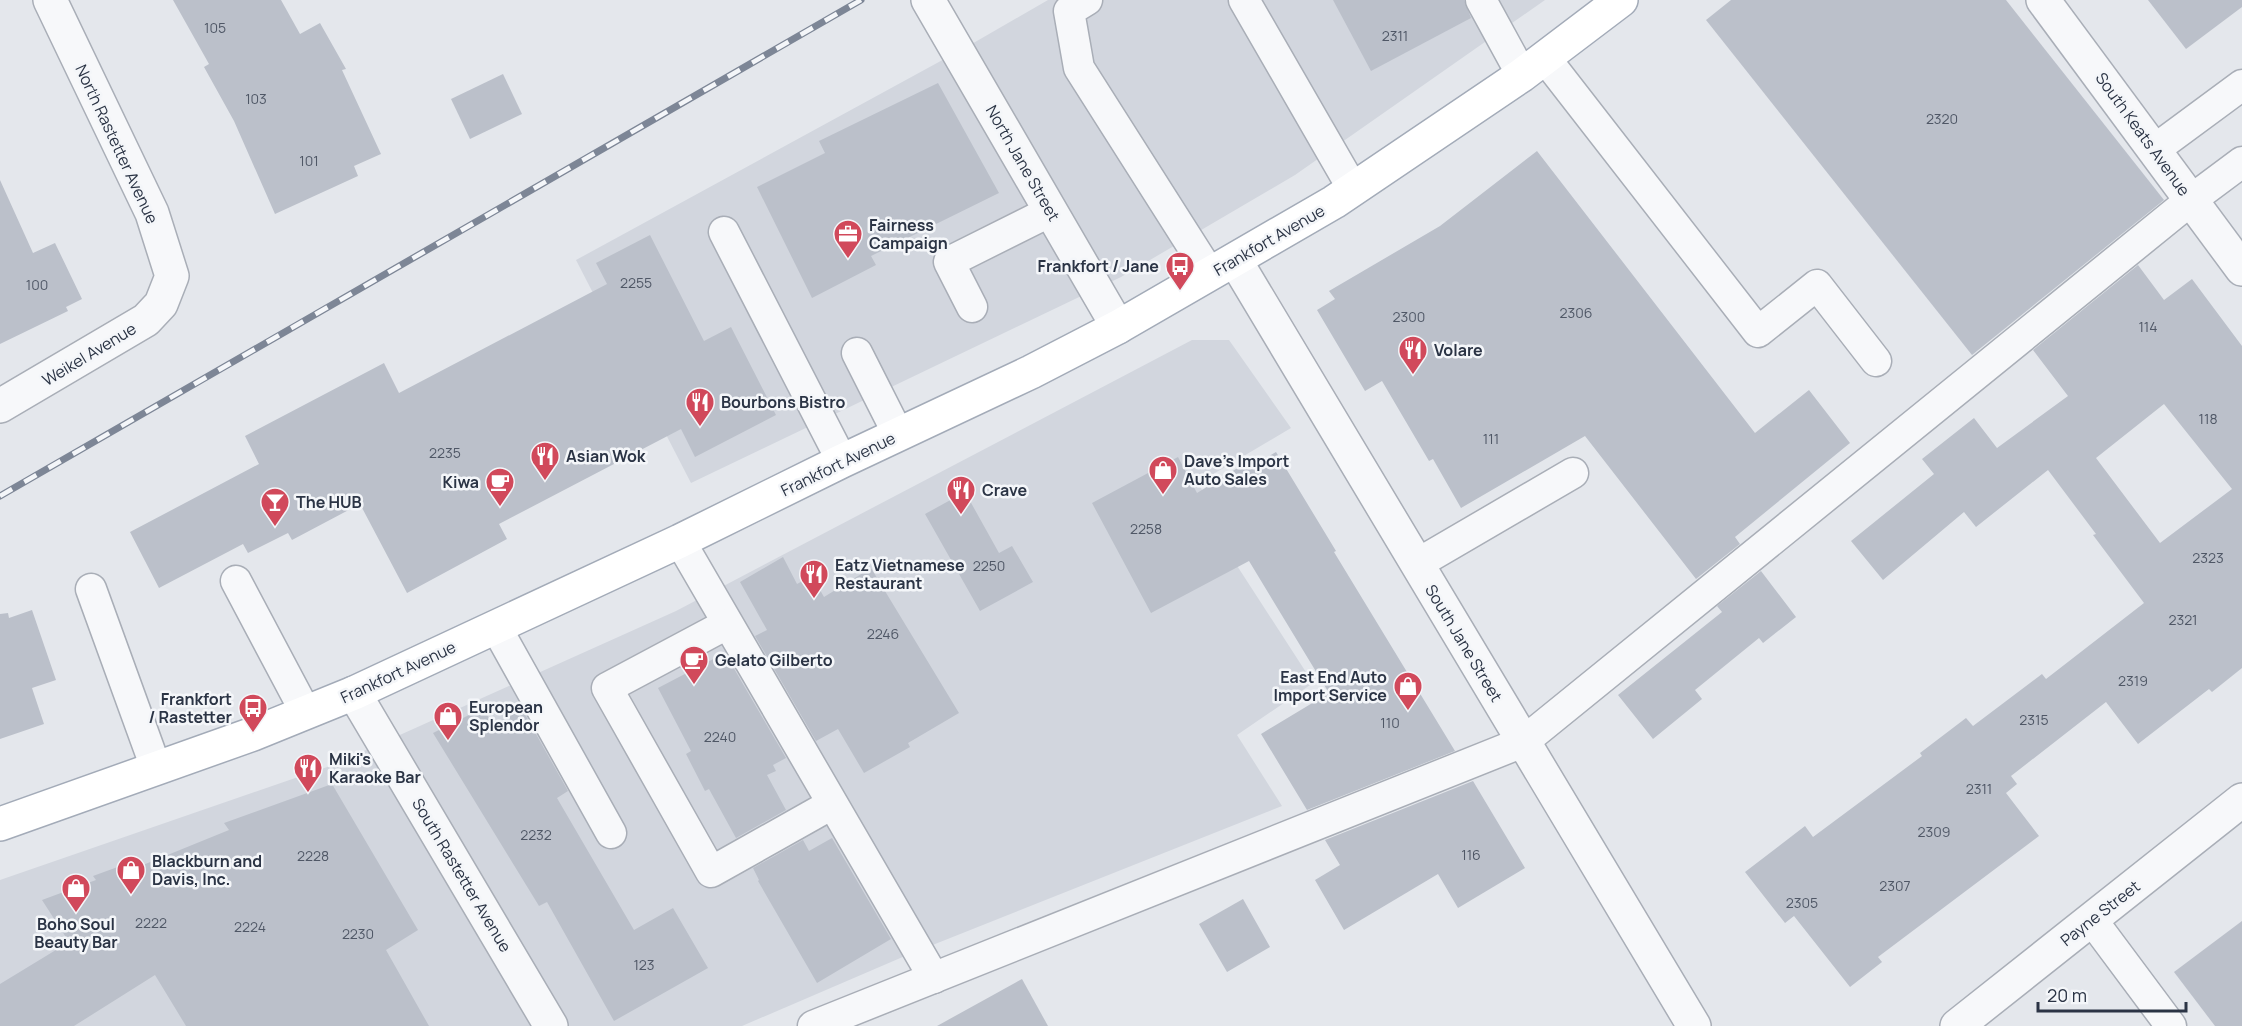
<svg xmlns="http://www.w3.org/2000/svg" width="2242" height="1026" font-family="Manrope,sans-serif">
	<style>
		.built { fill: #d2d6de }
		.building { fill: #bbc0ca; fill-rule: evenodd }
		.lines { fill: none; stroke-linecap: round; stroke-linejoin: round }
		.service-casing { stroke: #a9aeb7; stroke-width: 33 }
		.minor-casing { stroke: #a9aeb7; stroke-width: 36 }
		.primary-casing { stroke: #a3abb8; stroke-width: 36 }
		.service { stroke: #f7f8fa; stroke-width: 30 }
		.minor { stroke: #f7f8fa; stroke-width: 33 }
		.primary { stroke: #fff; stroke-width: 33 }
		.rail-casing { stroke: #7d8696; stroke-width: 7 }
		.rail { stroke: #f4f6f9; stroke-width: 4.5; stroke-dasharray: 14; stroke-linecap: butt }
		.labels { text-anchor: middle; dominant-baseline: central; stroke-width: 5; stroke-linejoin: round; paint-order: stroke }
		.number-label { font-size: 14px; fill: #4f5766 }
		.street-label { font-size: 16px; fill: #2b3445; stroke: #f4f6f9 }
		.poi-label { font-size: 16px; font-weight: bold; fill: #2b3445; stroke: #f4f6f9; text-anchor: start }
	</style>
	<rect width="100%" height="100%" fill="#e4e7ec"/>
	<g class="built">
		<path d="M1048,0h497l-250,175 -174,102 -430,206 -115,-223 394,-215z"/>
		<path d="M1192,340h37l62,88 -93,55 20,34 -8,7 103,159 -76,52 45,71 -377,150 -163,70h-742v-146l333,-115 343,-154z"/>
	</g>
	<g class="building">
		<path d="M173,0h108l19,34 20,-11 26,46 -4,1 39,84 -27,12 4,10 -83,38 -41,-93 -30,-54 5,-3z"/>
		<path d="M1333,0h131l7,18 -100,53z"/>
		<path d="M1731,0h275l158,200 -192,155 -266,-335z"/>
		<path d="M2148,0h94v7l-56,42z"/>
		<path d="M503,74l19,40 -52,25 -19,-40z"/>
		<path d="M938,83l61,110 -128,63 5,9 -64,33 -55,-111 68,-34 -6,-12z"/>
		<path d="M1537,151l218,282 54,-43 41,53 -115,94 5,7 -44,35 -111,-143 -124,72 -28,-49 -4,2 -47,-80 -17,10 -48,-81 18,-11 -6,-8 111,-65z"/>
		<path d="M0,180l33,73 22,-10 27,56 -16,8 2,4 -68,33z"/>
		<path d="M650,235l54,106 27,-14 45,88 -81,42 -14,-28 -182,95 8,15 -100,54 -47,-89 -68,36 -4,-7 -40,20 -5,-9 -84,44 -29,-56 129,-68 -14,-28 139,-73 15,30 208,-109 -11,-21z"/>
		<path d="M2138,265l26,35 28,-21 50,67v322l-30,24 -3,-3 -71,55 -32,-42 -95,74 6,8 -11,9 33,43 -161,121 4,5 -32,25 -56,-71 -9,7 -40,-51 60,-46 8,11 109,-81 -2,-3 46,-35 7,8 69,-52 4,5 98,-76 -51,-68 3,-1 -48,-64 -72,57 -12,-15 -81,68 -32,-39 83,-67 -12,-15 52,-41 23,30 71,-52 -35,-46zM2164,404l68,85 -72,54 -64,-85z"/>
		<path d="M1276,452l60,99 -2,1 121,199 -148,59 -46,-76 68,-41 -80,-132 -98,52 -59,-110 86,-46 19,36 60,-37 4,5z"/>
		<path d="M965,492l34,61 13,-7 21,36 -53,29 -55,-97z"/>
		<path d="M783,557l14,27 15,-8 12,21 47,-29 88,145 -51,30 2,4 -46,26 -26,-44 -22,12 -61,-105 12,-6 -27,-48z"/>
		<path d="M1761,571l35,46 -33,26 -4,-5 -64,52 7,9 -49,40 -35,-44 104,-83 -5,-6z"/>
		<path d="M32,610l24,70 -24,8 12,36 -44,15v-125l8,-1 1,5z"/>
		<path d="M725,653l61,105 -13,7 3,6 -9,4 19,35 -50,28 -27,-49 -4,2 -19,-37 5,-3 -33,-63z"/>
		<path d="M483,708l10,17 29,-16 46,82 -11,7 77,132 39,-22 35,60 -94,53 -67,-119 -8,4 -106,-173z"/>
		<path d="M1473,781l52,87 -67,40 -20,-34 -94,56 -29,-50 25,-15 -15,-25z"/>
		<path d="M332,784l86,146 -32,20 43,76h-243l-31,-51 -81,51h-74v-42l69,-42 -27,-42 54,-20 -3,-4 41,-15 4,6 91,-37 -5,-7z"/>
		<path d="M832,838l59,101 -74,44 -59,-102 1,-1 -6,-12 50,-28 6,11z"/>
		<path d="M1243,899l27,48 -43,25 -28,-48z"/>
		<path d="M2242,921v105h-27l-41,-54z"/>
		<path d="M1022,979l26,47h-111z"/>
	</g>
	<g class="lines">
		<g class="service-casing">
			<g id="service">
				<path d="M1087,0l-18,11 10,57 131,206"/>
				<path d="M1244,0l109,189"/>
				<path d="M1481,0l41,75"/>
				<path d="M1545,58l213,274 59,-47 59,76"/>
				<path d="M2154,150l88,-65"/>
				<path d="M724,232l118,229"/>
				<path d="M972,307l-23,-45 102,-51"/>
				<path d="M857,353l41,81"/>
				<path d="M680,541l254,437"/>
				<path d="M1417,564l156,-91"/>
				<path d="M236,581l70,132"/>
				<path d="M91,589l65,179"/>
				<path d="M727,624l-120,64 104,184 121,-68"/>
				<path d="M496,627l115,206"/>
				<path d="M2092,920l79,106"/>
				<path d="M813,1026l710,-284 668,-542 51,-38"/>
			</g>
		</g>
		<g class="minor-casing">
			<g id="minor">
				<path d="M928,0l190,327"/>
				<path d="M2043,0l199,269"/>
				<path d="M1235,260l459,766"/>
				<path d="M0,406l146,-86 15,-16 11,-28 -20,-63 -102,-213"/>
				<path d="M354,693l197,333"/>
				<path d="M1957,1026l285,-226"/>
			</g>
		</g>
		<g class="primary-casing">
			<path id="primary" d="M0,824l253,-90 101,-41 326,-152 162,-80 189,-89 87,-45 216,-125 188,-127 99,-75"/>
		</g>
		<use href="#service" class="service"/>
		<use href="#minor" class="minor"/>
		<use href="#primary" class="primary"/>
		<g class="rail-casing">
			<path id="rail" d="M0,496l861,-496"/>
		</g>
		<use href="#rail" class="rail"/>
	</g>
	<defs>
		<g id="office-pin" transform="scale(1.5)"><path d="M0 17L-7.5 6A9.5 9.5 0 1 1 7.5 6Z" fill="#d1495b" stroke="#f4f6f9"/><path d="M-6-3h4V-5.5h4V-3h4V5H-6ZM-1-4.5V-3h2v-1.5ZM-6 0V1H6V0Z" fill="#fff"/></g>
		<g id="bus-pin" transform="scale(1.5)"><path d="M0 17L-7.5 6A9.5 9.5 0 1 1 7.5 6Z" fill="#d1495b" stroke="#f4f6f9"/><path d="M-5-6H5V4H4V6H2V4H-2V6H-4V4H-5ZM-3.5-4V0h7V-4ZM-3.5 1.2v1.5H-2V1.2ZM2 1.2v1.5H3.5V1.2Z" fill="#fff"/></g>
		<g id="restaurant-pin" transform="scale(1.5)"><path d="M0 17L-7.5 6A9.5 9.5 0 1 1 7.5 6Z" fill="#d1495b" stroke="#f4f6f9"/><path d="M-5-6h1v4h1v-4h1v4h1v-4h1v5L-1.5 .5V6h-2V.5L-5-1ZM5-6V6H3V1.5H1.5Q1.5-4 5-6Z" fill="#fff"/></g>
		<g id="shop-pin" transform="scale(1.5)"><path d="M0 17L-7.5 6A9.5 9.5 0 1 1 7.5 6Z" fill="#d1495b" stroke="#f4f6f9"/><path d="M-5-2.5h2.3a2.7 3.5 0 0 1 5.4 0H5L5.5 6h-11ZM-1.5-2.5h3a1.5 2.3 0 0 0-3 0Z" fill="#fff"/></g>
		<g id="cafe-pin" transform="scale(1.5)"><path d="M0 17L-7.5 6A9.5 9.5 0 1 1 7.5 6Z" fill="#d1495b" stroke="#f4f6f9"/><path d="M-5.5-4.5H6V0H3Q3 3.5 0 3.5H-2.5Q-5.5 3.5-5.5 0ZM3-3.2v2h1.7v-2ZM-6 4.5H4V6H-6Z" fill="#fff"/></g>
		<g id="bar-pin" transform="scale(1.5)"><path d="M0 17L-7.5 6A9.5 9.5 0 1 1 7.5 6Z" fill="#d1495b" stroke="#f4f6f9"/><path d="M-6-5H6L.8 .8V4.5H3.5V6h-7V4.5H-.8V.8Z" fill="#fff"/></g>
	</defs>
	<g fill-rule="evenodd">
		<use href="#office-pin" x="848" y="234"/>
		<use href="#bus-pin" x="1180" y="266"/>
		<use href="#restaurant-pin" x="1413" y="350"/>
		<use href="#restaurant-pin" x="700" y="402"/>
		<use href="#restaurant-pin" x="545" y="456"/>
		<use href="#shop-pin" x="1163" y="470"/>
		<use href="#cafe-pin" x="500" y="482"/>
		<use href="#restaurant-pin" x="961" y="490"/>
		<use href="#bar-pin" x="275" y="502"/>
		<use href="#restaurant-pin" x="814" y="574"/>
		<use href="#cafe-pin" x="694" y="660"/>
		<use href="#shop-pin" x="1408" y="686"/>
		<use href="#bus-pin" x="253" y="708"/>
		<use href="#shop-pin" x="448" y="716"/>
		<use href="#restaurant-pin" x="308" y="768"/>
		<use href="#shop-pin" x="131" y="870"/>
		<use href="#shop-pin" x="76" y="888"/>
	</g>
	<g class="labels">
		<g class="number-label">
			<text x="215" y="27">105</text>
			<text x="1395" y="35">2311</text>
			<text x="256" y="98">103</text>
			<text x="1942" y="118">2320</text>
			<text x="309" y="160">101</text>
			<text x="636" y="282">2255</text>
			<text x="37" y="284">100</text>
			<text x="1576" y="312">2306</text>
			<text x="1409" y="316">2300</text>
			<text x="2148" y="326">114</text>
			<text x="2208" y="418">118</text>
			<text x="1491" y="438">111</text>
			<text x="445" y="452">2235</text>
			<text x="1146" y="528">2258</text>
			<text x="2208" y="557">2323</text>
			<text x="989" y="565">2250</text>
			<text x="2183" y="619">2321</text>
			<text x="883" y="633">2246</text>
			<text x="2133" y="680">2319</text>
			<text x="2034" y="719">2315</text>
			<text x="1390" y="722">110</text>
			<text x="720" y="736">2240</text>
			<text x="1979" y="788">2311</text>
			<text x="1934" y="831">2309</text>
			<text x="536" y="834">2232</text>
			<text x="1471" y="854">116</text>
			<text x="313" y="855">2228</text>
			<text x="1895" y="885">2307</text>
			<text x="1802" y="902">2305</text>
			<text x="151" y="922">2222</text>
			<text x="250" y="926">2224</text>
			<text x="358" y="933">2230</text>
			<text x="644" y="964">123</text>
		</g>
		<g class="street-label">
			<text transform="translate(2143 134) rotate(54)">South Keats Avenue</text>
			<text transform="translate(117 144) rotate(65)">North Rastetter Avenue</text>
			<text transform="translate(1023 163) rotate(60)">North Jane Street</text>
			<text transform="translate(1269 240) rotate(-30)">Frankfort Avenue</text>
			<text transform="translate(89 354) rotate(-31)">Weikel Avenue</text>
			<text transform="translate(838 464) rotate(-26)">Frankfort Avenue</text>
			<text transform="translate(1464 643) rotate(59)">South Jane Street</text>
			<text transform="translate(398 672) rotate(-25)">Frankfort Avenue</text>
			<text transform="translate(462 875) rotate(59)">South Rastetter Avenue</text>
			<text transform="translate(2100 913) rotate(-38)">Payne Street</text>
		</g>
		<g class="poi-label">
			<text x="869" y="225">Fairness<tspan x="869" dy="18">Campaign</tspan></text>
			<text x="1159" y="266" text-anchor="end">Frankfort / Jane</text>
			<text x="1434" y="350">Volare</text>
			<text x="721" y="402">Bourbons Bistro</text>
			<text x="566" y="456">Asian Wok</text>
			<text x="1184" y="461">Dave’s Import<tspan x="1184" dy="18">Auto Sales</tspan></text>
			<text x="479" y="482" text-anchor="end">Kiwa</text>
			<text x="982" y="490">Crave</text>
			<text x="296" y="502">The HUB</text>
			<text x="835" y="565">Eatz Vietnamese<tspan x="835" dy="18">Restaurant</tspan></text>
			<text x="715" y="660">Gelato Gilberto</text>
			<text x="1387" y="677" text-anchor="end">East End Auto<tspan x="1387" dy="18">Import Service</tspan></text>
			<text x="232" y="699" text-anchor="end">Frankfort<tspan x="232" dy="18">/ Rastetter</tspan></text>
			<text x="469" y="707">European<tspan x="469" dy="18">Splendor</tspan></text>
			<text x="329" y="759">Miki's<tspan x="329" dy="18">Karaoke Bar</tspan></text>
			<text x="152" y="861">Blackburn and<tspan x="152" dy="18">Davis, Inc.</tspan></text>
			<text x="76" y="924" text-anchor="middle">Boho Soul<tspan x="76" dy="18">Beauty Bar</tspan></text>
		</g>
	</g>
	<path d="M2038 1002v9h148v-9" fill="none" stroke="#2b3445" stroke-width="3"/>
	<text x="2047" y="1002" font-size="18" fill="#2b3445" stroke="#f4f6f9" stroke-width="4.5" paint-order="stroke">20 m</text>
</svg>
